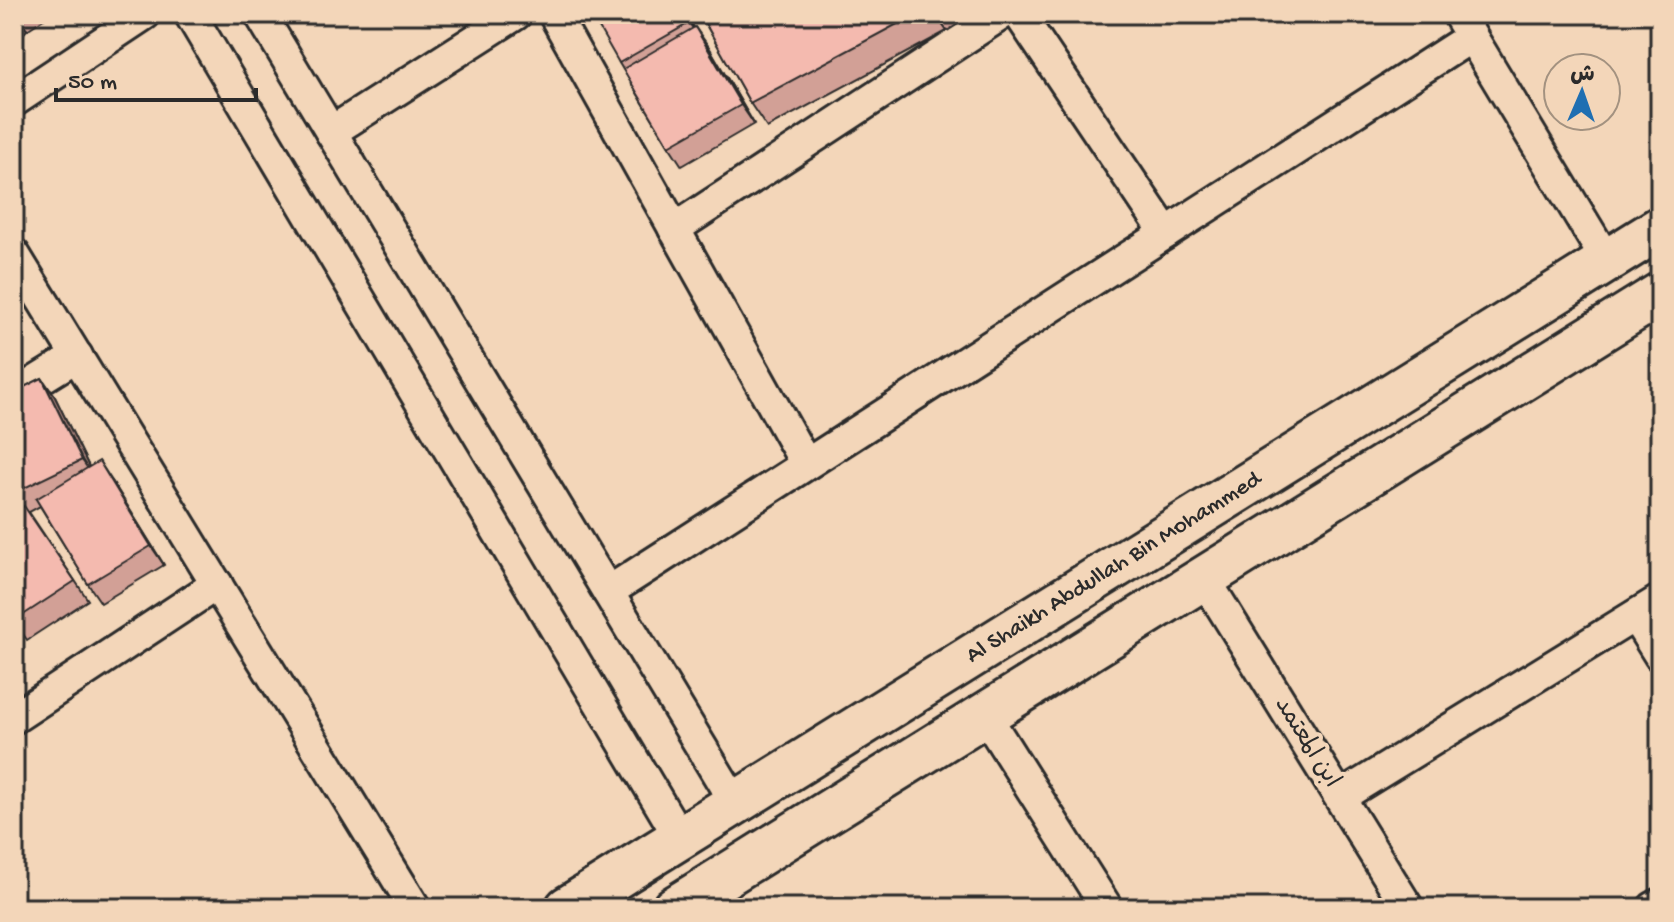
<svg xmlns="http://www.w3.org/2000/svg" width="1674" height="922" font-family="'Gochi Hand','Playpen Sans Arabic',sans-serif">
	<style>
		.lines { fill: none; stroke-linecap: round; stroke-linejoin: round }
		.street-casing { stroke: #2b2b2b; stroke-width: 36 }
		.secondary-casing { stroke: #2b2b2b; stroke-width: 48 }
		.street { stroke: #f3d6b9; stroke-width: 30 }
		.secondary { stroke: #f3d6b9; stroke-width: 42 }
		.wall { fill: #d2a096; stroke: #2b2b2b; stroke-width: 2 }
		.shaded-wall { fill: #ab827a; stroke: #2b2b2b; stroke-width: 2 }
		.building { fill: #f4baaf; stroke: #2b2b2b; stroke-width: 2 }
		.labels { text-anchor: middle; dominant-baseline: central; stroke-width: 8; stroke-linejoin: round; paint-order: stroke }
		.street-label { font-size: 24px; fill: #2b2b2b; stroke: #f3d6b9 }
	</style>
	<rect width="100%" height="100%" fill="#f3d6b9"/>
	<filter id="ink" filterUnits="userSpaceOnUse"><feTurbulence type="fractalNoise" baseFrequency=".0125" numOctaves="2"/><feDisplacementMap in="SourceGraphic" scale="16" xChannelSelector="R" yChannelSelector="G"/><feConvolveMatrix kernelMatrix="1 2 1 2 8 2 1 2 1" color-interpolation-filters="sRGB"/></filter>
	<g filter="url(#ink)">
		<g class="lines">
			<g class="street-casing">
				<g id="street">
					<path d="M190,14l490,824"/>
					<path d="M260,14l475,789"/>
					<path d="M554,14l252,450"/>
					<path d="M1019,14l147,219"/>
					<path d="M1458,14l149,247"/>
					<path d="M14,101l131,-87"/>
					<path d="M331,132l185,-118"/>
					<path d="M674,229l328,-215"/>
					<path d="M14,254l401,654"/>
					<path d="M14,395l63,-39"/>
					<path d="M1204,578l204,330"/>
					<path d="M608,592l863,-555"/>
					<path d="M1635,616l25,40"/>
					<path d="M985,715l122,193"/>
					<path d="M14,718l203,-134"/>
					<path d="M1340,797l320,-197"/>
					<path d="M1653,908l7,-4"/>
				</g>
			</g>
			<g class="secondary-casing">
				<g id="secondary">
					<path id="s1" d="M567,908l1093,-680"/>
					<path d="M674,908l986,-614"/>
				</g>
			</g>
			<use href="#street" class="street"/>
			<use href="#secondary" class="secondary"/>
		</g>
		<g class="wall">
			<path d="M14,14h37l-24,16z"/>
			<path d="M686,14l8,14 15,19 45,77 -72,42 -13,-20 -50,-83z"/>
			<path d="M700,14h235l12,17 -180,97 -17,-25z"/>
			<path d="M935,14h39l-27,17z"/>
			<path d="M14,328l10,14 -10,8z"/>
			<path d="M42,378l13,19 34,70 23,14 52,84 -63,38 -13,-19 -48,-78 -11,6 59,88 -61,40 -13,-19v-229z"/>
			<path d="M14,642l9,13 -9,6z"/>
		</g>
		<g class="shaded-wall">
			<path d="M14,14h2l11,16 -13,14z"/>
			<path d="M684,14h2l17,28 -14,-19z"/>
			<path d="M695,27l14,20 45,77 -13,-19z"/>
			<path d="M42,378l13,19 40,82 -13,-19z"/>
			<path d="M99,461l13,20 52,84 -13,-19z"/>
		</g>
		<g class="building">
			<path d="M591,14h93l5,9 -70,40z"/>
			<path d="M700,14h216l-166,89z"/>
			<path d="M695,27l46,78 -72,41 -46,-77z"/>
			<path d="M42,378l40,82 -68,33v-101z"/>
			<path d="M99,461l52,85 -63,38 -52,-85z"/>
			<path d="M24,506l51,75 -61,40v-108z"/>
		</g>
	</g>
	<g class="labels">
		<g class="street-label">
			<text stroke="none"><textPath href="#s1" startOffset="644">Al Shaikh Abdullah Bin Mohammed</textPath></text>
			<text transform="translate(1306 743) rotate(58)">ابن المعتمد</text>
		</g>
	</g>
	<rect width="1674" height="922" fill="none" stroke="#f3d6b9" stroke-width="48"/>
	<rect x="24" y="24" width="1626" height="874" fill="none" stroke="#2b2b2b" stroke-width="3" filter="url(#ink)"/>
	<g transform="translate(1582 92) rotate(2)"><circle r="38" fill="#f3d6b9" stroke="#a39280" stroke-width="2"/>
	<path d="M0-6L14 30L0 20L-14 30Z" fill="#1f6fb2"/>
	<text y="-12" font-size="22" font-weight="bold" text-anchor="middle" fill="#2b2b2b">ش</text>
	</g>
	<path d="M56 88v12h200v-12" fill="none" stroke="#2b2b2b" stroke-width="4"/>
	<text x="68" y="88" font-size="24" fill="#2b2b2b" stroke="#f3d6b9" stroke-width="6" paint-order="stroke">50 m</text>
</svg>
